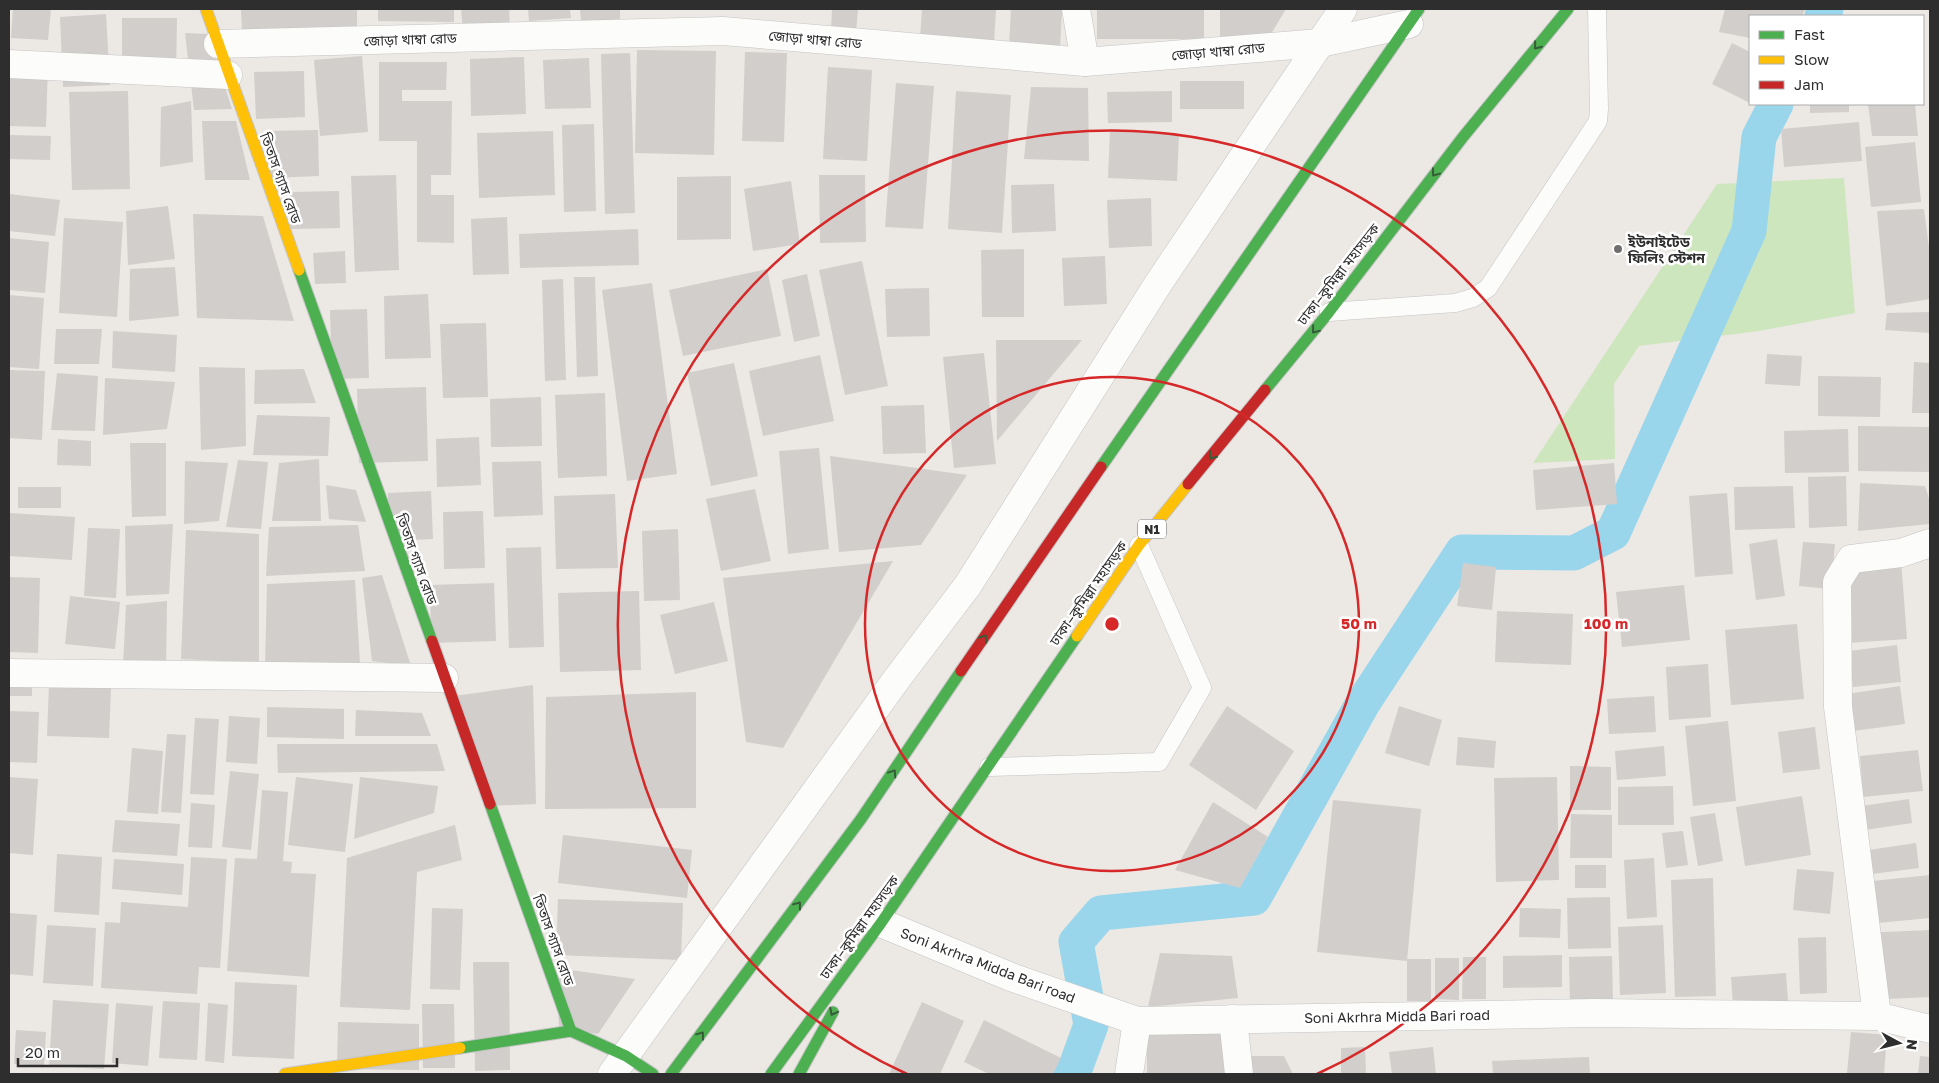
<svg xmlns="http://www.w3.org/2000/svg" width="1939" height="1083" font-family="'Golos Text','Noto Sans Bengali',sans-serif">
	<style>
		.green { fill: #cee6be }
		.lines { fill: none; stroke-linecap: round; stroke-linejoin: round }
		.canal { stroke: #99d6ec; stroke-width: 35 }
		.building { fill: #d1cecb }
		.lane-casing { stroke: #c5c4c5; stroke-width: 19 }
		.street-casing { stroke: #c5c4c5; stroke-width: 29 }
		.fast-casing { stroke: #c5c4c5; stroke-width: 13 }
		.slow-casing { stroke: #c5c4c5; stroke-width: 13 }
		.jam-casing { stroke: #c5c4c5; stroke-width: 13 }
		.lane { stroke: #fcfcfb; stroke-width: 18 }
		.street { stroke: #fcfcfb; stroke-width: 28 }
		.fast { stroke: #4caf50; stroke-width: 11 }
		.slow { stroke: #ffc107; stroke-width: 11 }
		.jam { stroke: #c62828; stroke-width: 11 }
		.oneway { stroke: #385b3a }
		.ring { fill: none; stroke: #d62828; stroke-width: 2.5 }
		.poi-dot { fill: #706f6e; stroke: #fff; stroke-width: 2 }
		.labels { text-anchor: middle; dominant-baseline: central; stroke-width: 5; stroke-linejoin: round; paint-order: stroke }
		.shield { fill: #fff; stroke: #6d6d6d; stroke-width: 1 }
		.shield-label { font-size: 12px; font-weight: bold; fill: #2e2e2e }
		.street-label { font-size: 14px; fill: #2e2e2e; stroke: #fff }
		.poi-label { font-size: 14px; font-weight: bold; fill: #2e2e2e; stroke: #fff; text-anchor: start }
		.centre { fill: #d62828; stroke: #fff; stroke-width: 2.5 }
		.ring-label { font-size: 15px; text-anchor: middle; font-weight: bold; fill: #d62828; stroke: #fff; stroke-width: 5; stroke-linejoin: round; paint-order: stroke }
	</style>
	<rect width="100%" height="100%" fill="#ece8e4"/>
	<path class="green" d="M1844,178l11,135 -96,18 -120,15 -25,38 1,75 -82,4 184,-279z"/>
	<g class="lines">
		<g class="canal">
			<path d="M1822,16l4,-7"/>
			<path d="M1070,1074l6,-8 15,-41 -15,-83 25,-29 153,-15 109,-195 99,-151 112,1 39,-20 136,-302 10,-94 17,-33"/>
		</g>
	</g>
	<g class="building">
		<path d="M13,9h38l-3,31 -37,-2z"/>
		<path d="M241,9h116v20l-115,4z"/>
		<path d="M378,9h76v13l-76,-1z"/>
		<path d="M461,9h48l1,18 -47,3z"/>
		<path d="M528,9h42l1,9 -42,3z"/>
		<path d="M580,9h40v11l-39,1z"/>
		<path d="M832,9h26l-2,24 -25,-1z"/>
		<path d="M922,9h74l-2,34 -74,-4z"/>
		<path d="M1011,9h51l-2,40 -51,-3z"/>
		<rect x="1097" y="9" width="107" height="30"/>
		<path d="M1220,9h66l-20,33 -46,5z"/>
		<path d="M1725,9h80l-3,7h-52v22l-31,-6z"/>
		<path d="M106,14l4,71 -47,2 -3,-70z"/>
		<path d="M122,18h55l-1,58h-54z"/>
		<path d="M185,33l23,1 24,75 -38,1z"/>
		<path d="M1732,43l18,9v51l-38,-19z"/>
		<path d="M637,50l79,1 -2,104 -79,-2z"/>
		<path d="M745,52l42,1 -3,89 -42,-1z"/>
		<path d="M630,53l5,160 -30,1 -4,-160z"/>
		<path d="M362,56l6,76 -48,4 -6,-76z"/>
		<path d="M524,57l2,57 -55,2 -1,-57z"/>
		<path d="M589,58l2,50 -46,1 -2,-49z"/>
		<path d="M9,62l39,2 -2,63 -37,-1z"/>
		<path d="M379,62h68l-1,28h-44v11h50l-1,74h-20v20h23v48l-37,-1v-101h-38z"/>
		<path d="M828,67l44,3 -5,91 -44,-2z"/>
		<path d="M304,71l1,46 -49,2 -2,-47z"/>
		<rect x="1180" y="81" width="64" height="28"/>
		<path d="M896,83l38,3 -11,143 -38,-2z"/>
		<path d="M1031,87l57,1 1,73 -65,-2z"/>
		<path d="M128,91l2,98 -58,1 -3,-98z"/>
		<path d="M956,91l55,4 -9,138 -54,-4z"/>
		<path d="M1172,91v31l-64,1 -1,-31z"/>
		<path d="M191,101l2,61 -33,5 1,-60z"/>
		<path d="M1810,104h39v8l-39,1z"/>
		<path d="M1868,104h47l3,32h-46z"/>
		<path d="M202,121h34l14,59h-45z"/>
		<path d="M1859,122l3,39 -78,6 -3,-38z"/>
		<path d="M594,124l2,87 -32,1 -2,-87z"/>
		<path d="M318,130l1,46 -49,2 -1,-47z"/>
		<path d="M553,131l2,64 -76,3 -2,-65z"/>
		<path d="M1110,131l69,3 -2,47 -69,-3z"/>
		<path d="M9,135l42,1 -1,24 -41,-1z"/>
		<path d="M1915,142l6,60 -50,5 -6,-60z"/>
		<path d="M396,175l3,95 -44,2 -4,-96z"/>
		<path d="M819,175h46l1,67 -46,1z"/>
		<path d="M731,176v63l-54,1v-63z"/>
		<path d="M791,181l9,63 -47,7 -9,-62z"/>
		<path d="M1054,184l2,47 -44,2 -1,-48z"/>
		<path d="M339,191l1,37 -50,1 -1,-37z"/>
		<path d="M9,194l51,6 -5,36 -46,-5z"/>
		<path d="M1151,198l1,48 -43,2 -2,-48z"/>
		<path d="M168,206l7,53 -47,6 -2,-54z"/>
		<path d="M1924,209l6,47v43l-44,7 -9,-95z"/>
		<path d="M193,214l70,2 31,105 -97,-3z"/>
		<path d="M507,217l2,57 -36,1 -2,-56z"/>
		<path d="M64,218l59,4 -6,95 -58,-4z"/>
		<path d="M638,229l1,36 -119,3 -1,-34z"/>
		<path d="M9,238l40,4 -4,51 -36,-3z"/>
		<path d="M1024,249v68h-42l-1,-67z"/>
		<path d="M345,251l1,32 -31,1 -2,-31z"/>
		<path d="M1105,256l2,48 -43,2 -2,-48z"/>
		<path d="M862,261l26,125 -43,9 -26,-125z"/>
		<path d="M175,267l4,49 -50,5 1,-52z"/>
		<path d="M767,269l14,67 -98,20 -14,-66z"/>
		<path d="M807,274l13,62 -26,6 -12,-62z"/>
		<path d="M574,277h21l3,99 -21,1z"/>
		<path d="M563,279l3,101 -21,1 -3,-101z"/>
		<path d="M652,283l25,191 -50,7 -25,-191z"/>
		<path d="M929,288l1,48 -43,1 -2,-48z"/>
		<path d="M428,294l3,64 -46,1 -1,-63z"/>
		<path d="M9,295l35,3 -5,71 -30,-2z"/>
		<path d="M367,309l2,69 -37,1 -2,-69z"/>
		<path d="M1930,312v21l-45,-3 2,-17z"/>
		<path d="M486,323l2,74 -45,1 -3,-74z"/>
		<path d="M56,329h46l-3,35h-45z"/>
		<path d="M113,331l64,4 -2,37 -63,-4z"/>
		<path d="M996,340h86l-85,101z"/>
		<path d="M984,353l12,111 -42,4 -11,-111z"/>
		<path d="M1767,354l35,2 -2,30 -35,-2z"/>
		<path d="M820,355l14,66 -71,15 -14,-65z"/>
		<path d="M1914,362l16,1v50h-18z"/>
		<path d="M734,363l24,113 -47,10 -24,-113z"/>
		<path d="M199,367l46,1 1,78 -45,4z"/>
		<path d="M304,369l12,34 -62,1 1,-34z"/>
		<path d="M9,370l36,1 -3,69 -33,-2z"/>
		<path d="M57,373l41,3 -3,55 -44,-1z"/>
		<path d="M1818,376l63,1 -1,40 -62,-1z"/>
		<path d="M105,378l70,4 -8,47 -64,6z"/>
		<path d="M426,387l2,74 -69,2 -2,-74z"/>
		<path d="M605,393l2,83 -49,2 -3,-83z"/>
		<path d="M541,397l1,49 -51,1 -1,-48z"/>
		<path d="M924,405l2,48 -43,1 -2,-48z"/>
		<path d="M257,415l73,2 -2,39 -75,-1z"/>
		<path d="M1858,426l72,1v45l-72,-1z"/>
		<path d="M1848,429l1,43 -64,1 -1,-42z"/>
		<path d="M479,437l2,48 -44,2 -1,-48z"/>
		<path d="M58,439l33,2v25l-34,-1z"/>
		<path d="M130,443h36v73l-34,1z"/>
		<path d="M819,448l10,101 -41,5 -9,-103z"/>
		<path d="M830,456l137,19 -46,70 -82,7z"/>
		<path d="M319,459l2,62h-49l7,-58z"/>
		<path d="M238,460l30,2 -7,67 -35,-2z"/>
		<path d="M185,461l43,2 -9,58 -35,3z"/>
		<path d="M541,461l2,54 -49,2 -2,-55z"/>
		<path d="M1614,463l3,41 -81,6 -3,-40z"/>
		<path d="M1846,476l1,50 -38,2 -1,-51z"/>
		<path d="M1860,483l65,3 5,16v22l-72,7z"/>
		<path d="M326,485l30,5 10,32 -37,-3z"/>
		<path d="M1793,486l2,42 -60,2 -1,-43z"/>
		<rect x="18" y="487" width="43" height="21"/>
		<path d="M755,489l16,72 -50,10 -15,-72z"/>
		<path d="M431,491l2,48 -44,2 -1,-48z"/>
		<path d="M1727,493l6,81 -38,3 -6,-81z"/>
		<path d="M615,494l3,74 -62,1 -2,-73z"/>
		<path d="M483,511l2,57 -41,1 -1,-57z"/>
		<path d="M9,513l66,4 -3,43 -63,-4z"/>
		<path d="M173,524l-4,70 -43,2 -1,-70z"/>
		<path d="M358,525l7,46 -99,5 3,-49z"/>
		<path d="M88,528l32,1 -4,69 -32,-2z"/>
		<path d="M678,529l2,71 -36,1 -2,-70z"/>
		<path d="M186,530l73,4v129l-78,-4z"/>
		<path d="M1777,539l8,57 -29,4 -7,-56z"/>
		<path d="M1803,542l32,2 -4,45 -32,-3z"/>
		<path d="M541,547l3,100 -35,1 -3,-100z"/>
		<path d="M1901,560l6,79 -59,4 -6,-78z"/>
		<path d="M893,561l-110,187 -37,-6 -23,-164z"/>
		<path d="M1463,563l33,4 -4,43 -35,-4z"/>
		<path d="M382,575l29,91 -39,-5 -10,-83z"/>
		<path d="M9,577l31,1 -2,75 -29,-1z"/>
		<path d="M355,580l5,84 -95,2 2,-82z"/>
		<path d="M494,583l2,58 -65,2 -1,-58z"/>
		<path d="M1684,585l6,55 -68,7 -6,-55z"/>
		<path d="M639,591l2,79 -81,2 -2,-79z"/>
		<path d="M70,596l50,6 -5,47 -50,-5z"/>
		<path d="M167,601l-1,69 -43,-3 3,-62z"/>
		<path d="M714,602l14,59 -53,13 -15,-59z"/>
		<path d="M1497,611l76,3 -2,51 -76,-3z"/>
		<path d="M1797,624l7,75 -73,6 -6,-75z"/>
		<path d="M1897,645l4,37 -48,5 -4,-36z"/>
		<rect x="9" y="662" width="23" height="34"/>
		<path d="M1708,664l3,53 -42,3 -3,-53z"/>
		<path d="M49,685l62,2 -2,51 -62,-2z"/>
		<path d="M533,685l3,119 -48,2 -41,-109z"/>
		<path d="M1900,686l5,38 -66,9 -5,-37z"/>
		<path d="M696,692v116l-151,1 1,-112z"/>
		<path d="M1654,696l2,36 -47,2 -2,-35z"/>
		<path d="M1227,706l67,45 -38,59 -67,-45z"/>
		<path d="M1399,706l43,14 -13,46 -44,-13z"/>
		<path d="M267,707l77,2v30l-77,-2z"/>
		<path d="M356,710l66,3 9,23h-76z"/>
		<path d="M9,711l30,1 -2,51 -28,-1z"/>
		<path d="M229,716l31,2 -3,46 -31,-2z"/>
		<path d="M195,718l24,1 -5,76 -24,-1z"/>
		<path d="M1728,721l8,80 -43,5 -8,-80z"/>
		<path d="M1815,727l5,42 -37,4 -5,-41z"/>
		<path d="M167,734l19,1 -5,78 -20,-1z"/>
		<path d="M1458,737l38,4 -2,27 -38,-3z"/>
		<path d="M277,744h160l8,27 -167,2z"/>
		<path d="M1664,746l2,30 -49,4 -2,-29z"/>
		<path d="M132,748l31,3 -5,63 -31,-2z"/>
		<path d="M1918,750l5,41 -60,6 -3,-41z"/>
		<path d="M1570,766l41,1v43h-41z"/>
		<path d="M230,771l29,3 -8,76 -29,-3z"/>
		<path d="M9,777l29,2 -5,76 -24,-2z"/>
		<path d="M296,777l57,7 -8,68 -57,-7z"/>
		<path d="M360,777l78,9 -4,27 -80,26z"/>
		<path d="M1557,777l2,103 -63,2 -2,-104z"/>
		<path d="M1673,786l1,39h-56v-38z"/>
		<path d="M262,790l26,2 -5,69 9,1 -1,11 25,1 -7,103 -82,-6 8,-113 22,1z"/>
		<path d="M1802,796l9,59 -66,11 -9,-59z"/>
		<path d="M1909,799l3,24 -47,7 -3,-24z"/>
		<path d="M1333,800l88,9 -14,152 -90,-9z"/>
		<path d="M1213,802l55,35 -28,51 -65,-18z"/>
		<path d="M191,803l24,2 -3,43 -24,-1z"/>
		<path d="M1715,813l8,48 -25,5 -8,-49z"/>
		<path d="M1571,814l41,1v43h-42z"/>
		<path d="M115,820l65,4 -3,32 -65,-4z"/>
		<path d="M455,825l7,35 -45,12 -7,138 -70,-3 7,-149z"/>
		<path d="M1683,831l5,34 -22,3 -4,-35z"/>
		<path d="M563,835l129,15 -5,48 -129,-15z"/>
		<path d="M1916,843l3,25 -47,6 -3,-24z"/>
		<path d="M57,854l45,3 -3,58 -45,-3z"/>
		<path d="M191,857l36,2 -7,109 -21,-1 -2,27 -96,-6 4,-66 15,1 1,-21 67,5z"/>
		<path d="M1654,858l3,59 -30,2 -3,-59z"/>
		<path d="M114,859l70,5 -2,31 -70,-6z"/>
		<rect x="1575" y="865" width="31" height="23"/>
		<path d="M1797,869l37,3 -4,42 -37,-4z"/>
		<path d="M1930,875v43l-63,6 -4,-42z"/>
		<path d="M1713,878l3,118 -41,1 -4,-117z"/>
		<path d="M1610,897l1,51 -43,1 -1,-51z"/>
		<path d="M558,899l125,4 -2,57 -125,-5z"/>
		<path d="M432,908l31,1 -3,81 -30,-1z"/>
		<path d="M1520,908l41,1 -1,29 -41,-1z"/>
		<path d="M9,913l28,2 -4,61 -24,-2z"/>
		<path d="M47,925l49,3 -3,58 -50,-3z"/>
		<path d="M1663,925l3,68 -46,2 -2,-68z"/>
		<path d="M1930,930v67l-67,3 -2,-67z"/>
		<path d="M1826,937l1,56 -27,1 -2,-56z"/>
		<path d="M1160,953l72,3 6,42 -90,9z"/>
		<path d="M1562,955v32l-59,1v-32z"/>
		<path d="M1612,956l1,47 -43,1 -1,-47z"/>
		<path d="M1463,957h23v42h-24z"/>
		<path d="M1435,958h24v42l-24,-1z"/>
		<rect x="1407" y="959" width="24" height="42"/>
		<path d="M473,962h36l1,108 -35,1z"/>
		<path d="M556,968l79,11 -37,55 -39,-7z"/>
		<path d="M1786,973l2,28 -55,4 -2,-28z"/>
		<path d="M235,982l62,3 -3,74 -62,-3z"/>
		<path d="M53,1000l56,4 -5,65 -55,-3z"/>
		<path d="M163,1001l37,2 -3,57 -38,-2z"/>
		<path d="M922,1002l42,19 -24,53h-51z"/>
		<path d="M116,1003l37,3 -5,60 -36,-3z"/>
		<path d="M208,1003l20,2 -4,58 -19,-2z"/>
		<path d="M422,1004h32l1,64h-32z"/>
		<path d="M984,1020l77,38 -8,16h-64l-25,-12z"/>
		<path d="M338,1022l81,2v46l-82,-1z"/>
		<path d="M1227,1028l1,46h-81v-44z"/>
		<path d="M16,1030l30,2 -2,34 -30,-2z"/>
		<path d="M1851,1032l36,3 -3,39 -37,-1z"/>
		<path d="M1365,1047l1,27h-25v-26z"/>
		<path d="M1433,1047l3,27h-44l-3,-22z"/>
		<path d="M1243,1056h41l9,18h-48z"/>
		<path d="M1920,1056l10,1v17h-12z"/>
		<path d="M1589,1057l1,17h-97l-1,-13z"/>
	</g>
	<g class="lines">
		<g class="lane-casing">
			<g id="lane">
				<path d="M1329,312l126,-9 18,-5 15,-10 110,-167 1,-12 -2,-100"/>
				<path d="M989,767l170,-5 43,-74 -63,-143"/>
			</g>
		</g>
		<g class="street-casing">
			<g id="street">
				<path d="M1076,9l9,53"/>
				<path d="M218,44l505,-13 362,31 235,-19 89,-19"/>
				<path d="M9,64l219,11"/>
				<path d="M9,673l435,5"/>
				<path d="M881,923l130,54 126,44 457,-8 283,3 53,13"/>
				<path d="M1877,1016l-39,-309 -1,-125 14,-23 50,-6 29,-10"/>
				<path d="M1233,1019l6,55"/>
				<path d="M612,1074l284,-394 72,-95 190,-301 185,-275"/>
				<path d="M1129,1074l8,-53"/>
			</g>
		</g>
		<g class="fast-casing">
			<g id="fast">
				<path d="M299,270l133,371"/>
				<path d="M1265,390l64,-78 134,-175 105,-128"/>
				<path d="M1101,467l318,-458"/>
				<path d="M490,804l81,227 55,25 27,18"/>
				<path d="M460,1048l111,-17"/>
				<path d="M671,1074l190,-255 100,-148"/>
				<path d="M771,1074l110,-151 196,-287"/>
				<path d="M799,1074l34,-62"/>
			</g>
		</g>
		<g class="slow-casing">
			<g id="slow">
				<path d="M206,9l93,261"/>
				<path d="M1077,636l62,-91 49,-61"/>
				<path d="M285,1074l175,-26"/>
			</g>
		</g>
		<g class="jam-casing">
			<g id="jam">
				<path d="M1188,484l77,-94"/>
				<path d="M432,641l58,163"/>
				<path d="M961,671l140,-204"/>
			</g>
		</g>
		<use href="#lane" class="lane"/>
		<use href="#street" class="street"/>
		<use href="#fast" class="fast"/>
		<use href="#slow" class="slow"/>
		<use href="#jam" class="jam"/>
	</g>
	<defs><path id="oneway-chevron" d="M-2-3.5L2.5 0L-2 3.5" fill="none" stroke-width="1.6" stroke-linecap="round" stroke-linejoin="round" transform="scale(1.25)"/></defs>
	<g class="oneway">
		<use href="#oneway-chevron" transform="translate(1537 46) rotate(129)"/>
		<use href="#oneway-chevron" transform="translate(1435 173) rotate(127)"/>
		<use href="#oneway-chevron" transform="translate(1315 330) rotate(129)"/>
		<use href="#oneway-chevron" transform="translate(1212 456) rotate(129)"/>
		<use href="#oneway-chevron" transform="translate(984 638) rotate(-56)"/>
		<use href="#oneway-chevron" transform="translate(893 773) rotate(-56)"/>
		<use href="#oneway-chevron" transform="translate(798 905) rotate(-53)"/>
		<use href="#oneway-chevron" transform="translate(833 1012) rotate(118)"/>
		<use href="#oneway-chevron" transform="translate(701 1035) rotate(-53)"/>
	</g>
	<g class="ring">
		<circle cx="1112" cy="624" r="247"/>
		<path d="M907 1074A494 494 0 1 1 1317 1074"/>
	</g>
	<circle class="poi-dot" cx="1618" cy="249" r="5"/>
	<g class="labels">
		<rect class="shield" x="1138" y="519.5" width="28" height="19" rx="4"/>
		<g class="shield-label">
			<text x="1152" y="529">N1</text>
		</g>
		<g class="street-label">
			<text transform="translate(410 39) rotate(-2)">জোড়া খাম্বা রোড</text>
			<text transform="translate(815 39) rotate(5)">জোড়া খাম্বা রোড</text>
			<text transform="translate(1218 51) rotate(-5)">জোড়া খাম্বা রোড</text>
			<text transform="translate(281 178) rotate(70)">তিতাস গ্যাস রোড</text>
			<text transform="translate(1338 274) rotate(-52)">ঢাকা–কুমিল্লা মহাসড়ক</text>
			<text transform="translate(417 559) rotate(70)">তিতাস গ্যাস রোড</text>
			<text transform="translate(1088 593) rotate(-55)">ঢাকা–কুমিল্লা মহাসড়ক</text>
			<text transform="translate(859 927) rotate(-54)">ঢাকা–কুমিল্লা মহাসড়ক</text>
			<text transform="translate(554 940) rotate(70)">তিতাস গ্যাস রোড</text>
			<text transform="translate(988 965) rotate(21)">Soni Akrhra Midda Bari road</text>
			<text transform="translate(1397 1016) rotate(-1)">Soni Akrhra Midda Bari road</text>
		</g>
		<g class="poi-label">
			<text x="1628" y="241">ইউনাইটেড<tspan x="1628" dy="16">ফিলিং স্টেশন</tspan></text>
		</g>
	</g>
	<circle cx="1112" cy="624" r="8" class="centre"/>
	<g class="ring-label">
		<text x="1359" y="629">50 m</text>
		<text x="1606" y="629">100 m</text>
	</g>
	<rect width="1939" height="1083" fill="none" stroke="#2e2e2e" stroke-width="20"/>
	<rect x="1749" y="15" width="175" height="90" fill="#ffffff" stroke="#ababab"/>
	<rect x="1759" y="31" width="25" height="8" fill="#4caf50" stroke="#ababab"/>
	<text x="1794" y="40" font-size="15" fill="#2e2e2e">Fast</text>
	<rect x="1759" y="56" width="25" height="8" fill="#ffc107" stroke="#ababab"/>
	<text x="1794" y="65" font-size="15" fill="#2e2e2e">Slow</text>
	<rect x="1759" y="81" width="25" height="8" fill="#c62828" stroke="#ababab"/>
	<text x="1794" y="90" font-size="15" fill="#2e2e2e">Jam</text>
	<g transform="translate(1899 1043) rotate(97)" stroke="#ffffff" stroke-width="4" paint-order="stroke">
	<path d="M0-4L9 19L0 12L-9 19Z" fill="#2e2e2e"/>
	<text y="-8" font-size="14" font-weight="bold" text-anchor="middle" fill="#2e2e2e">N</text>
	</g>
	<path d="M18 1058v8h99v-8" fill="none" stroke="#2e2e2e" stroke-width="2.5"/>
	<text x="25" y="1058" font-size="15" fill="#2e2e2e" stroke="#ffffff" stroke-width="4" paint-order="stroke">20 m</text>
</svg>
